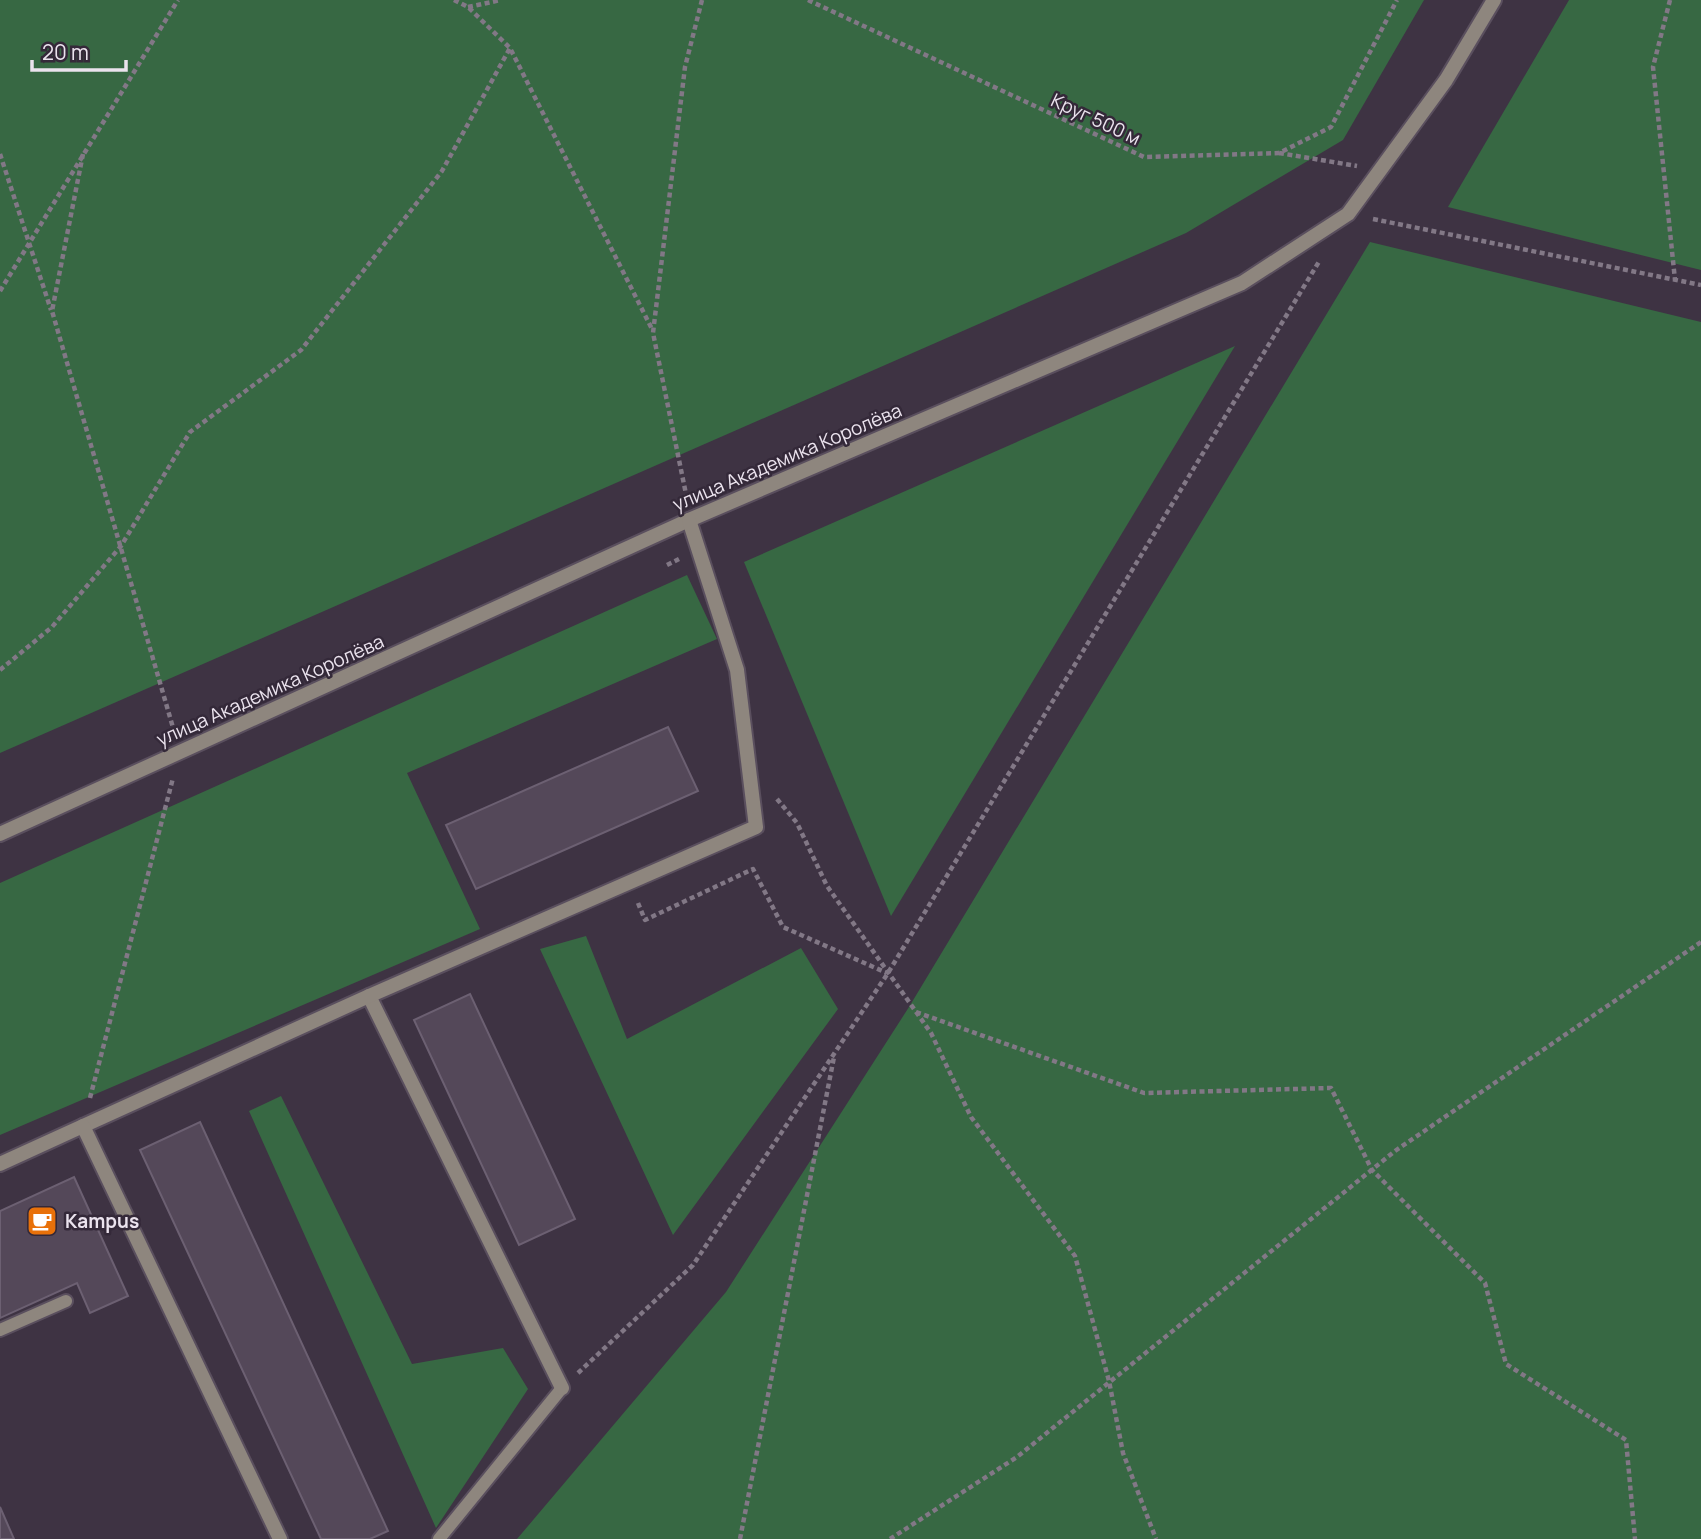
<svg xmlns="http://www.w3.org/2000/svg" width="1701" height="1539" font-family="Manrope,sans-serif">
	<style>
		.green { fill: #376843 }
		.building { fill: #544859; stroke: #6c6072; stroke-width: 2 }
		.lines { fill: none; stroke-linecap: round; stroke-linejoin: round }
		.service-casing { stroke: #5a4f5e; stroke-width: 16 }
		.minor-casing { stroke: #5a4f5e; stroke-width: 18 }
		.path { stroke: #827886; stroke-width: 4.5; stroke-dasharray: 5 3.5; stroke-linecap: butt }
		.service { stroke: #8e867e; stroke-width: 12 }
		.minor { stroke: #8e867e; stroke-width: 14 }
		.labels { text-anchor: middle; dominant-baseline: central; stroke-width: 5; stroke-linejoin: round; paint-order: stroke }
		.street-label { font-size: 19px; fill: #ebe3ee; stroke: #342939 }
		.poi-label { font-size: 19px; font-weight: bold; fill: #ebe3ee; stroke: #342939; text-anchor: start }
	</style>
	<rect width="100%" height="100%" fill="#3e3343"/>
	<g class="green">
		<path d="M0,0h1424l-81,140 -157,93 -1186,520z"/>
		<path d="M1569,0h132v270l-253,-63z"/>
		<path d="M1370,242l331,80v1217h-1184l209,-247 183,-285z"/>
		<path d="M1235,346l-344,570 -147,-354z"/>
		<path d="M687,575l30,64 -310,134 73,156 -480,206v-252z"/>
		<path d="M586,936l41,103 174,-91 37,61 -165,226 -133,-286z"/>
		<path d="M281,1096l131,268 91,-16 25,41 -92,139 -187,-417z"/>
	</g>
	<g class="building">
		<path d="M668,727l30,64 -222,98 -30,-64z"/>
		<path d="M470,994l105,225 -56,26 -105,-225z"/>
		<path d="M200,1122l188,409 -18,8h-49l-181,-389z"/>
		<path d="M74,1177l54,119 -38,17 -13,-30 -77,35v-107z"/>
		<path d="M0,1507l14,32h-14z"/>
	</g>
	<g class="lines">
		<g class="service-casing">
			<g id="service">
				<path d="M0,1330l66,-29"/>
				<path d="M439,1539l123,-151"/>
			</g>
		</g>
		<g class="minor-casing">
			<g id="minor">
				<path d="M0,834l689,-314 553,-237 106,-69 98,-134 48,-80"/>
				<path d="M369,996l193,392"/>
				<path d="M83,1126l286,-130 387,-169 -19,-157 -48,-150"/>
				<path d="M0,1164l83,-38 197,413"/>
			</g>
		</g>
		<g class="path">
			<path d="M454,0l14,7 42,41 143,283"/>
			<path d="M808,0l336,157 135,-4 52,-26 66,-127"/>
			<path d="M1670,0l-17,67 22,213"/>
			<path d="M468,7l33,-7"/>
			<path d="M1279,153l78,13"/>
			<path d="M0,154l51,156"/>
			<path d="M83,154l-31,157 122,420"/>
			<path d="M1373,219l328,66"/>
			<path d="M0,291l178,-291"/>
			<path d="M687,499l-34,-166 32,-266 17,-67"/>
			<path d="M667,565l12,-6"/>
			<path d="M0,670l52,-43 69,-81 69,-114 111,-82 141,-179 68,-123"/>
			<path d="M777,799l20,24 30,63 104,147 40,84 104,139 34,125 14,72 33,86"/>
			<path d="M638,903l7,17 108,-51 30,58 104,46"/>
			<path d="M916,1012l228,81 187,-5 41,82 113,113 21,81 120,76 9,99"/>
			<path d="M90,1098l83,-320"/>
			<path d="M578,1373l115,-108 195,-292 432,-713"/>
			<path d="M740,1539l94,-482"/>
			<path d="M890,1539l127,-82 378,-306 306,-209"/>
		</g>
		<use href="#service" class="service"/>
		<use href="#minor" class="minor"/>
	</g>
	<defs>
		<g id="cafe-square" transform="scale(1.575)"><rect x="-9" y="-9" width="18" height="18" rx="4" fill="#e8710a" stroke="#342939"/><path d="M-5.5-4.5H6V0H3Q3 3.5 0 3.5H-2.5Q-5.5 3.5-5.5 0ZM3-3.2v2h1.7v-2ZM-6 4.5H4V6H-6Z" fill="#fff"/></g>
	</defs>
	<g fill-rule="evenodd">
		<use href="#cafe-square" x="42" y="1221"/>
	</g>
	<g class="labels">
		<g class="street-label">
			<text transform="translate(1096 119) rotate(25)">Круг 500 м</text>
			<text transform="translate(787 457) rotate(-23)">улица Академика Королёва</text>
			<text transform="translate(270 690) rotate(-24)">улица Академика Королёва</text>
		</g>
		<g class="poi-label">
			<text x="65" y="1221">Kampus</text>
		</g>
	</g>
	<path d="M32 60v10h94v-10" fill="none" stroke="#ebe3ee" stroke-width="3.5"/>
	<text x="42" y="60" font-size="21" fill="#ebe3ee" stroke="#342939" stroke-width="5" paint-order="stroke">20 m</text>
</svg>
